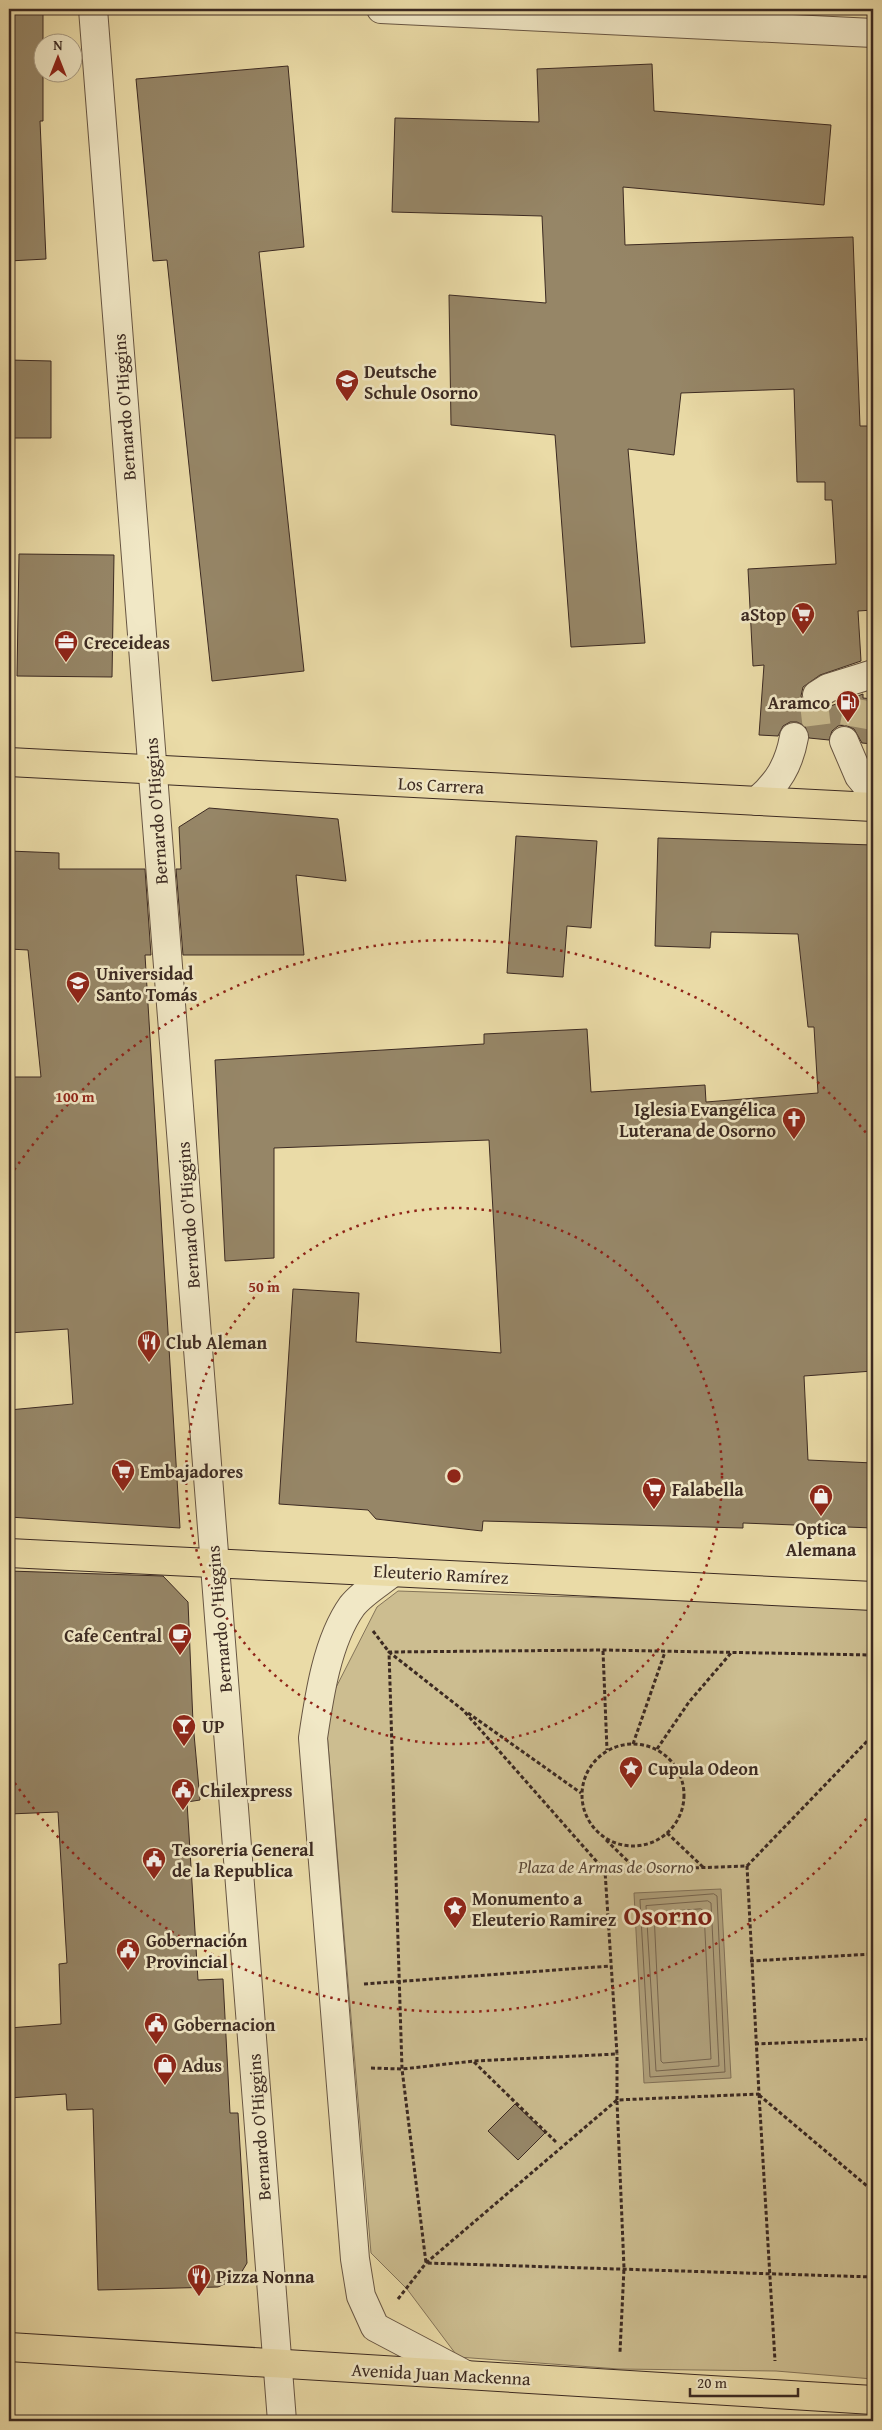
<svg xmlns="http://www.w3.org/2000/svg" width="882" height="2430" font-family="'Gentium Book Plus',serif">
	<style>
		.green { fill: #ccbd90; stroke: #847459 }
		.water { fill: #af9f7a; stroke: #817057 }
		.lines { fill: none; stroke-linecap: round; stroke-linejoin: round }
		.shore { stroke: #76644e; stroke-width: 1 }
		.building { fill: #968667; stroke: #3c2a22 }
		.minor-tunnel { stroke: #c7b88c; stroke-width: 28; stroke-dasharray: 28 14; stroke-linecap: butt }
		.minor-casing { stroke: #685643; stroke-width: 30 }
		.major-casing { stroke: #3c2a22; stroke-width: 30 }
		.path { stroke: #3c2a22; stroke-width: 3; stroke-dasharray: 4 2.5; stroke-linecap: butt }
		.minor { stroke: #f1e8c6; stroke-width: 28 }
		.major { stroke: #eadba7; stroke-width: 28 }
		.ring { fill: none; stroke: #8f2418; stroke-width: 2.5; stroke-dasharray: 2.5 5 }
		.labels { text-anchor: middle; dominant-baseline: central; stroke-width: 5; stroke-linejoin: round; paint-order: stroke }
		.poi-label { font-size: 18px; font-weight: bold; fill: #3c2a22; stroke: #f1e8c6; text-anchor: start }
		.street-label { font-size: 18px; fill: #3c2a22; stroke: #f1e8c6 }
		.park-label { font-size: 18px; font-style: italic; fill: #594738; stroke: #f1e8c6 }
		.town-label { font-size: 28px; font-weight: bold; fill: #7a1f14; stroke: #f1e8c6 }
		.centre { fill: #8f2418; stroke: #f1e8c6; stroke-width: 2.5 }
		.ring-label { font-size: 15px; text-anchor: middle; font-weight: bold; fill: #8f2418; stroke: #f1e8c6; stroke-width: 5; stroke-linejoin: round; paint-order: stroke }
	</style>
	<rect width="100%" height="100%" fill="#eadba7"/>
	<filter id="stains"><feTurbulence type="fractalNoise" baseFrequency=".004" numOctaves="4"/><feColorMatrix values="0 0 0 0 .2 0 0 0 0 .09 0 0 0 0 .02 0 0 0 .5 -.17"/></filter>
	<radialGradient id="worn" r=".72"><stop offset=".6" stop-color="#630" stop-opacity="0"/><stop offset="1" stop-color="#630" stop-opacity=".3"/></radialGradient>
	<path class="green" d="M398,1591l475,16v772l-97,-8 -157,-2 -161,-12 -51,-68 -36,-36 -46,-544 52,-102z"/>
	<path class="water" d="M721,1889l10,189 -87,5 -10,-190z"/>
	<g class="lines">
		<g class="shore">
			<path d="M714,1894l3,2 8,176 -75,5 -10,-177z"/>
			<path d="M708,1901l3,2 8,163 -63,5 -10,-165z"/>
			<path d="M701,1909l3,2 7,148 -48,4 -2,-2 -7,-148z"/>
		</g>
	</g>
	<g class="building">
		<path d="M9,12h34v109h-3l6,138 -37,2z"/>
		<path d="M652,64l2,47 177,14 -7,80 -201,-18 2,58 228,-8 7,189h10l3,184 -15,1 3,50 -41,14 -17,12 -2,9 3,7 5,6 8,2 46,-17v4l10,1v45l-11,-1 -8,-14 -9,-4 -7,1 -6,5 -3,9 -20,-2 -4,-12 -8,-4h-7l-7,4 -5,10 -19,-1 5,-70 -11,1 -5,-97 88,-5 -4,-64h-7v-18h-28l-3,-93 -113,4 -7,62 -46,-6 17,194 -74,4 -16,-212 -104,-10 -2,-130 97,8 -4,-87 -150,-4 3,-94 144,4 -2,-53z"/>
		<path d="M288,66l16,181 -45,5 45,419 -92,10 -45,-421 -14,1 -17,-182z"/>
		<path d="M9,360l42,1v77h-42z"/>
		<path d="M19,554l95,1 -2,122 -95,-1z"/>
		<path d="M209,808l129,11 8,62 -50,-6 8,80h-121l-7,-86h5l-2,-42z"/>
		<path d="M516,836l81,5 -6,87 -24,-2 -4,51 -56,-4z"/>
		<path d="M658,838l215,7v200h-3l3,47v279l-69,5 4,84 65,3v65l-130,-5v5l-260,-7 -1,10 -106,-12 -8,-9 -89,-6 14,-215 66,4 -3,49 145,11 -12,-213 -215,8v110l-49,3 -10,-201 269,-16v-10l103,-5 4,63 114,-7 1,17 112,-9 -4,-66h-6l-10,-93 -87,-2 -1,16 -55,-2z"/>
		<path d="M9,851l50,2v16h86l6,86h-6l35,573 -171,-11v-107l64,-6 -5,-75 -59,4v-125h3l-3,-131h32l-13,-127 -19,-1z"/>
		<path d="M9,1571l154,5 25,26 5,121 7,77 -13,2 11,178 25,-1 7,134h8l9,150 -9,15 -20,9 -120,3 -5,-181 -26,1 -1,-16 -57,4v-70l52,-4 -2,-60 8,-1 -9,-151 -49,2z"/>
		<path d="M515,2104l30,29 -27,27 -30,-29z"/>
	</g>
	<g class="lines">
		<path class="minor-tunnel" d="M801,713l33,-4 39,7"/>
		<g class="minor-casing">
			<g id="minor">
				<path d="M93,9l189,2412"/>
				<path d="M381,9l492,24"/>
				<path d="M817,695l11,-7 45,-14"/>
				<path d="M844,741l15,35 14,17"/>
				<path d="M757,801c21,-18 32,-36 37,-64"/>
				<path d="M393,1572c-12,10 -31,21 -41,34 -25,35 -33,91 -39,132l42,521 6,37 14,31 91,48"/>
			</g>
		</g>
		<g class="major-casing">
			<g id="major">
				<path d="M9,762l864,45"/>
				<path d="M9,1553l864,43"/>
				<path d="M9,2347l864,53"/>
			</g>
		</g>
		<g class="path">
			<path d="M373,1631l16,21 74,58 142,161"/>
			<path d="M603,1651l4,99"/>
			<path d="M873,1655l-270,-5 -214,2 13,417 24,194 447,14"/>
			<path d="M468,1713l113,80"/>
			<circle cx="633" cy="1795" r="51"/>
			<path d="M633,1744l32,-92"/>
			<path d="M657,1749l32,-47 42,-49"/>
			<path d="M667,1833l36,34"/>
			<path d="M606,1840l31,30"/>
			<path d="M747,1866l126,-131"/>
			<path d="M750,1961l123,-7"/>
			<path d="M364,1984l246,-18"/>
			<path d="M755,2044l118,-5"/>
			<path d="M474,2062l83,81"/>
			<path d="M371,2068l31,1 72,-8 143,-7 -12,-183 142,-5 12,228 -142,6v-46"/>
			<path d="M759,2094l16,267"/>
			<path d="M759,2095l114,96"/>
			<path d="M617,2101l7,167 -4,84"/>
			<path d="M398,2299l28,-36 191,-163"/>
		</g>
		<use href="#minor" class="minor"/>
		<use href="#major" class="major"/>
	</g>
	<g class="ring">
		<circle cx="454" cy="1476" r="268"/>
		<path d="M871 1813A536 536 0 0 1 10 1776M10 1176A536 536 0 0 1 871 1139"/>
	</g>
	<defs>
		<g id="school-pin" transform="scale(1.25)"><path d="M0 17L-7.5 6A9.5 9.5 0 1 1 7.5 6Z" fill="#8f2418" stroke="#f1e8c6"/><path d="M0-5L7-2L0 1L-7-2ZM-4 1L0 2.5L4 1V4Q0 6-4 4Z" fill="#fff"/></g>
		<g id="supermarket-pin" transform="scale(1.25)"><path d="M0 17L-7.5 6A9.5 9.5 0 1 1 7.5 6Z" fill="#8f2418" stroke="#f1e8c6"/><path d="M-6-5.5h2.5l.6 2H6L4.5 2H-2.5L-4.4-4H-6ZM-1.5 3.2a1.3 1.3 0 1 0 .1 0ZM3 3.2a1.3 1.3 0 1 0 .1 0Z" fill="#fff"/></g>
		<g id="office-pin" transform="scale(1.25)"><path d="M0 17L-7.5 6A9.5 9.5 0 1 1 7.5 6Z" fill="#8f2418" stroke="#f1e8c6"/><path d="M-6-3h4V-5.5h4V-3h4V5H-6ZM-1-4.5V-3h2v-1.5ZM-6 0V1H6V0Z" fill="#fff"/></g>
		<g id="fuel-pin" transform="scale(1.25)"><path d="M0 17L-7.5 6A9.5 9.5 0 1 1 7.5 6Z" fill="#8f2418" stroke="#f1e8c6"/><path d="M-5.5-6h7V0h2V4h1.3V-2.5L3-4.5l.8-.8L6-3V5H2.5V1h-1V6h-7ZM-4.2-4.7v3.2H.2V-4.7Z" fill="#fff"/></g>
		<g id="university-pin" transform="scale(1.25)"><path d="M0 17L-7.5 6A9.5 9.5 0 1 1 7.5 6Z" fill="#8f2418" stroke="#f1e8c6"/><path d="M0-5L7-2L0 1L-7-2ZM-4 1L0 2.5L4 1V4Q0 6-4 4Z" fill="#fff"/></g>
		<g id="church-pin" transform="scale(1.25)"><path d="M0 17L-7.5 6A9.5 9.5 0 1 1 7.5 6Z" fill="#8f2418" stroke="#f1e8c6"/><path d="M-1.2-6h2.4v3.5h3.3v2.4h-3.3V6h-2.4V-.1h-3.3v-2.4h3.3Z" fill="#fff"/></g>
		<g id="restaurant-pin" transform="scale(1.25)"><path d="M0 17L-7.5 6A9.5 9.5 0 1 1 7.5 6Z" fill="#8f2418" stroke="#f1e8c6"/><path d="M-5-6h1v4h1v-4h1v4h1v-4h1v5L-1.5 .5V6h-2V.5L-5-1ZM5-6V6H3V1.5H1.5Q1.5-4 5-6Z" fill="#fff"/></g>
		<g id="shop-pin" transform="scale(1.25)"><path d="M0 17L-7.5 6A9.5 9.5 0 1 1 7.5 6Z" fill="#8f2418" stroke="#f1e8c6"/><path d="M-5-2.5h2.3a2.7 3.5 0 0 1 5.4 0H5L5.5 6h-11ZM-1.5-2.5h3a1.5 2.3 0 0 0-3 0Z" fill="#fff"/></g>
		<g id="cafe-pin" transform="scale(1.25)"><path d="M0 17L-7.5 6A9.5 9.5 0 1 1 7.5 6Z" fill="#8f2418" stroke="#f1e8c6"/><path d="M-5.5-4.5H6V0H3Q3 3.5 0 3.5H-2.5Q-5.5 3.5-5.5 0ZM3-3.2v2h1.7v-2ZM-6 4.5H4V6H-6Z" fill="#fff"/></g>
		<g id="bar-pin" transform="scale(1.25)"><path d="M0 17L-7.5 6A9.5 9.5 0 1 1 7.5 6Z" fill="#8f2418" stroke="#f1e8c6"/><path d="M-6-5H6L.8 .8V4.5H3.5V6h-7V4.5H-.8V.8Z" fill="#fff"/></g>
		<g id="sight-pin" transform="scale(1.25)"><path d="M0 17L-7.5 6A9.5 9.5 0 1 1 7.5 6Z" fill="#8f2418" stroke="#f1e8c6"/><path d="M0-6L1.8-2.2L6-1.7L2.9 1.2L3.7 5.4L0 3.3L-3.7 5.4L-2.9 1.2L-6-1.7L-1.8-2.2Z" fill="#fff"/></g>
		<g id="civic-pin" transform="scale(1.25)"><path d="M0 17L-7.5 6A9.5 9.5 0 1 1 7.5 6Z" fill="#8f2418" stroke="#f1e8c6"/><path d="M-.6-6.5H3V-4.5H.6V-3L4-1V1h2V6H-6V1h2V-1L-.6-3ZM-1.2 2.5V6h2.4V2.5Z" fill="#fff"/></g>
	</defs>
	<g fill-rule="evenodd">
		<use href="#school-pin" x="347" y="381"/>
		<use href="#supermarket-pin" x="803" y="614"/>
		<use href="#office-pin" x="66" y="642"/>
		<use href="#fuel-pin" x="848" y="702"/>
		<use href="#university-pin" x="78" y="983"/>
		<use href="#church-pin" x="794" y="1119"/>
		<use href="#restaurant-pin" x="149" y="1342"/>
		<use href="#supermarket-pin" x="123" y="1471"/>
		<use href="#supermarket-pin" x="654" y="1489"/>
		<use href="#shop-pin" x="821" y="1496"/>
		<use href="#cafe-pin" x="180" y="1635"/>
		<use href="#bar-pin" x="184" y="1726"/>
		<use href="#sight-pin" x="631" y="1768"/>
		<use href="#civic-pin" x="183" y="1790"/>
		<use href="#civic-pin" x="154" y="1859"/>
		<use href="#sight-pin" x="455" y="1908"/>
		<use href="#civic-pin" x="128" y="1950"/>
		<use href="#civic-pin" x="156" y="2024"/>
		<use href="#shop-pin" x="165" y="2065"/>
		<use href="#restaurant-pin" x="199" y="2276"/>
	</g>
	<g class="labels">
		<g class="poi-label">
			<text x="364" y="371">Deutsche<tspan x="364" dy="21">Schule Osorno</tspan></text>
			<text x="786" y="614" text-anchor="end">aStop</text>
			<text x="84" y="642">Creceideas</text>
			<text x="830" y="702" text-anchor="end">Aramco</text>
			<text x="96" y="973">Universidad<tspan x="96" dy="21">Santo Tomás</tspan></text>
			<text x="776" y="1109" text-anchor="end">Iglesia Evangélica<tspan x="776" dy="21">Luterana de Osorno</tspan></text>
			<text x="166" y="1342">Club Aleman</text>
			<text x="140" y="1471">Embajadores</text>
			<text x="672" y="1489">Falabella</text>
			<text x="821" y="1528" text-anchor="middle">Optica<tspan x="821" dy="21">Alemana</tspan></text>
			<text x="162" y="1635" text-anchor="end">Cafe Central</text>
			<text x="202" y="1726">UP</text>
			<text x="648" y="1768">Cupula Odeon</text>
			<text x="200" y="1790">Chilexpress</text>
			<text x="172" y="1849">Tesoreria General<tspan x="172" dy="21">de la Republica</tspan></text>
			<text x="472" y="1898">Monumento a<tspan x="472" dy="21">Eleuterio Ramirez</tspan></text>
			<text x="146" y="1940">Gobernación<tspan x="146" dy="21">Provincial</tspan></text>
			<text x="174" y="2024">Gobernacion</text>
			<text x="182" y="2065">Adus</text>
			<text x="216" y="2276">Pizza Nonna</text>
		</g>
		<g class="street-label">
			<text transform="translate(124 407) rotate(-94)">Bernardo O'Higgins</text>
			<text transform="translate(441 785) rotate(3)">Los Carrera</text>
			<text transform="translate(156 811) rotate(-94)">Bernardo O'Higgins</text>
			<text transform="translate(188 1215) rotate(-94)">Bernardo O'Higgins</text>
			<text transform="translate(441 1574) rotate(3)">Eleuterio Ramírez</text>
			<text transform="translate(219 1619) rotate(-95)">Bernardo O'Higgins</text>
			<text transform="translate(259 2127) rotate(-94)">Bernardo O'Higgins</text>
			<text transform="translate(441 2374) rotate(3)">Avenida Juan Mackenna</text>
		</g>
		<g class="park-label">
			<text x="606" y="1866">Plaza de Armas de Osorno</text>
		</g>
		<g class="town-label">
			<text x="668" y="1914">Osorno</text>
		</g>
	</g>
	<circle cx="454" cy="1476" r="8" class="centre"/>
	<g class="ring-label">
		<text x="75" y="1102">100 m</text>
		<text x="264" y="1292">50 m</text>
	</g>
	<rect width="882" height="2430" fill="none" stroke="#eadba7" stroke-width="30"/>
	<rect x="10" y="10" width="862" height="2410" fill="none" stroke="#3c2a22" stroke-width="2.5"/>
	<rect x="15" y="15" width="852" height="2400" fill="none" stroke="#3c2a22"/>
	<g transform="translate(58 58)"><circle r="24" fill="#f1e8c6" stroke="#a99c84"/>
	<path d="M0-4L9 19L0 12L-9 19Z" fill="#8f2418"/>
	<text y="-8" font-size="14" font-weight="bold" text-anchor="middle" fill="#3c2a22">N</text>
	</g>
	<path d="M690 2388v8h108v-8" fill="none" stroke="#3c2a22" stroke-width="2.5"/>
	<text x="697" y="2388" font-size="15" fill="#3c2a22" stroke="#f1e8c6" stroke-width="4" paint-order="stroke">20 m</text>
	<rect width="100%" height="100%" filter="url(#stains)"/>
	<rect width="100%" height="100%" fill="url(#worn)"/>
</svg>
